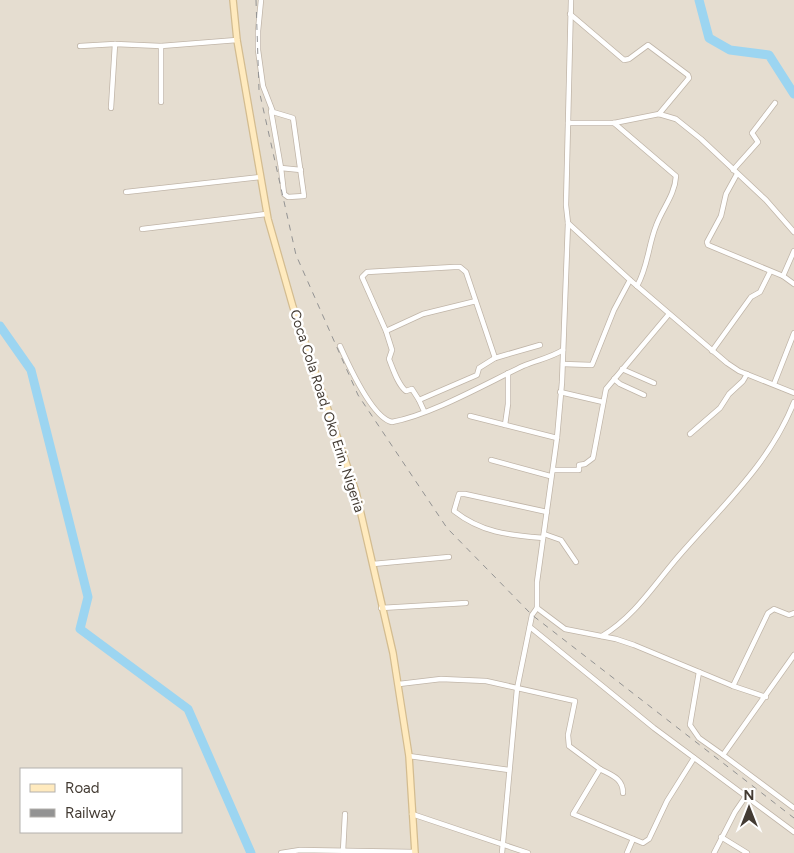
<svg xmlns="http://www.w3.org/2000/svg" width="794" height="853" font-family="Figtree,sans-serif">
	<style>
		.residential { fill: #e5ddd0; fill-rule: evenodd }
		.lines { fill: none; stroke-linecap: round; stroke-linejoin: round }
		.river { stroke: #9cd5f1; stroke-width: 9 }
		.street-casing { stroke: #c0b5a8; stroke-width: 6 }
		.secondary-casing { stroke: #d3bc90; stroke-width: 8 }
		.street { stroke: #fff; stroke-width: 4.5 }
		.secondary { stroke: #ffeabe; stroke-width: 5.5 }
		.rail { stroke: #939393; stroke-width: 1; stroke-dasharray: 6 6; stroke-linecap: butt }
		.labels { text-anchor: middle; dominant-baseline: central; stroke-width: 5; stroke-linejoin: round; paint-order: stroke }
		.street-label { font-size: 14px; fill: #433b33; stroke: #fff }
	</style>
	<rect width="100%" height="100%" fill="#f1ebe2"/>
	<path class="residential" d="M0,0h794v853h-794zM21,769h160v63h-160z"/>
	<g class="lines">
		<g class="river">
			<path d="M699,0l10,38 21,12 39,5 25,39"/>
			<path d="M0,326l31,44 57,227 -8,32 108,80 63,144"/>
		</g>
		<g class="street-casing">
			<g id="street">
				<path d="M261,0l-3,31v19l5,36 10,26 20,6 11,78 -16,1 -4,-3 -3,-26"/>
				<path d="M570,14l54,46 5,-1 19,-14 40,30 1,3 -30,36"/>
				<path d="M80,46l35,-2"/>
				<path d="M161,102v-56"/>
				<path d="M111,108l4,-64 46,2 76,-6"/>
				<path d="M271,111l10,57 20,2"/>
				<path d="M568,123h46l45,-9 17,5 25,20 65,61 28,32"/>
				<path d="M614,123l62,53c-1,19 -14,33 -20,50 -8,20 -8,41 -19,60"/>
				<path d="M733,170l25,-28 -6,-9 23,-30"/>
				<path d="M737,174l-11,20 -5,22 -14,26 1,3 75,31 11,8"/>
				<path d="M126,192l134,-15"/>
				<path d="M568,223l62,57 97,83 12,8 55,22"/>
				<path d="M142,229l124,-15"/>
				<path d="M783,276l11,-25"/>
				<path d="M476,301l-53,13 -37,17 -24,-54 5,-5 87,-5h6l6,5 29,86"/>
				<path d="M386,331l6,19 -3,9c4,10 9,26 17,32l6,-2 7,11"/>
				<path d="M340,346c8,18 32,72 52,76 41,-8 93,-38 131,-56 14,-6 27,-8 40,-16"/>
				<path d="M712,351l39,-54 9,-5 10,-20"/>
				<path d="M563,364l29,1 22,-55 16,-30"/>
				<path d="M622,369l32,14"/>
				<path d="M614,379l6,5 24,11"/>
				<path d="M774,384l20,-51"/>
				<path d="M560,392l43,10"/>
				<path d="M424,411l-5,-11 58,-25 2,-7 16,-10 45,-13"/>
				<path d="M470,416l87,22"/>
				<path d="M505,425l3,-21v-31"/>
				<path d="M690,434l30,-26 9,-14 14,-13 4,-7"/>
				<path d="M491,460l59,16"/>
				<path d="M553,470h26v-5l6,-1 8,-6 13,-69 63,-75"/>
				<path d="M544,534l17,6 15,22"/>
				<path d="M543,538c-34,-3 -61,-5 -89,-27l5,-17h6l82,18"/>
				<path d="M373,564l76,-7"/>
				<path d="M381,608l85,-5"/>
				<path d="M537,608l28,21 51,10 18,6 99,41 33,11"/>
				<path d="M530,627l124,101 140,104"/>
				<path d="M602,636c32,-19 52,-51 76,-79 43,-50 91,-92 116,-155"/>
				<path d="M794,655l-71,100 71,53"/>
				<path d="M699,672l-9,53 9,13 24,17"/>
				<path d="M399,684l42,-5 45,2 89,20 -7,34 1,11 31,23 -27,45 70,29 6,-4 18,-38 27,-43"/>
				<path d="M733,686l35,-73 6,-4 15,6 5,-2"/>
				<path d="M409,756l100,14"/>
				<path d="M600,769c11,6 23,9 23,24"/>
				<path d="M412,814l116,39"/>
				<path d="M721,837l26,16"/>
				<path d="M343,851l2,-37"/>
				<path d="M281,853l19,-3 115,2"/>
				<path d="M502,853l15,-164 15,-74 5,-7v-26l20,-144 5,-56 6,-159 -2,-18 5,-205"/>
				<path d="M627,853l6,-14"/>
				<path d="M714,853l21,-41 11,-16"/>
			</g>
		</g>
		<g class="secondary-casing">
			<path id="secondary" d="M233,0l4,40 31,179 25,88 63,185 37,161 16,103 6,97"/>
		</g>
		<use href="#street" class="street"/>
		<use href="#secondary" class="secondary"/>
		<path class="rail" d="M256,0l3,90 37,165 62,140 89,133 85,87 262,203"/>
	</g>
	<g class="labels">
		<g class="street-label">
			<text transform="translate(327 411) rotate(72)">Coca Cola Road, Oko Erin, Nigeria</text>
		</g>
	</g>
	<rect x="20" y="768" width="162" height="65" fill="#ffffff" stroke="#b4b1ad"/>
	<rect x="30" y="784" width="25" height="8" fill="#ffeabe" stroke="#b4b1ad"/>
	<text x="65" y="793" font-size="15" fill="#433b33">Road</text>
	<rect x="30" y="809" width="25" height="8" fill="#939393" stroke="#b4b1ad"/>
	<text x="65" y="818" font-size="15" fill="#433b33">Railway</text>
	<g transform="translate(749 808)" stroke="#ffffff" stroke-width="4" paint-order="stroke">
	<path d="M0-4L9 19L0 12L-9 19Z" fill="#433b33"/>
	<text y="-8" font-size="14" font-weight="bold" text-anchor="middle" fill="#433b33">N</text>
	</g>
</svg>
